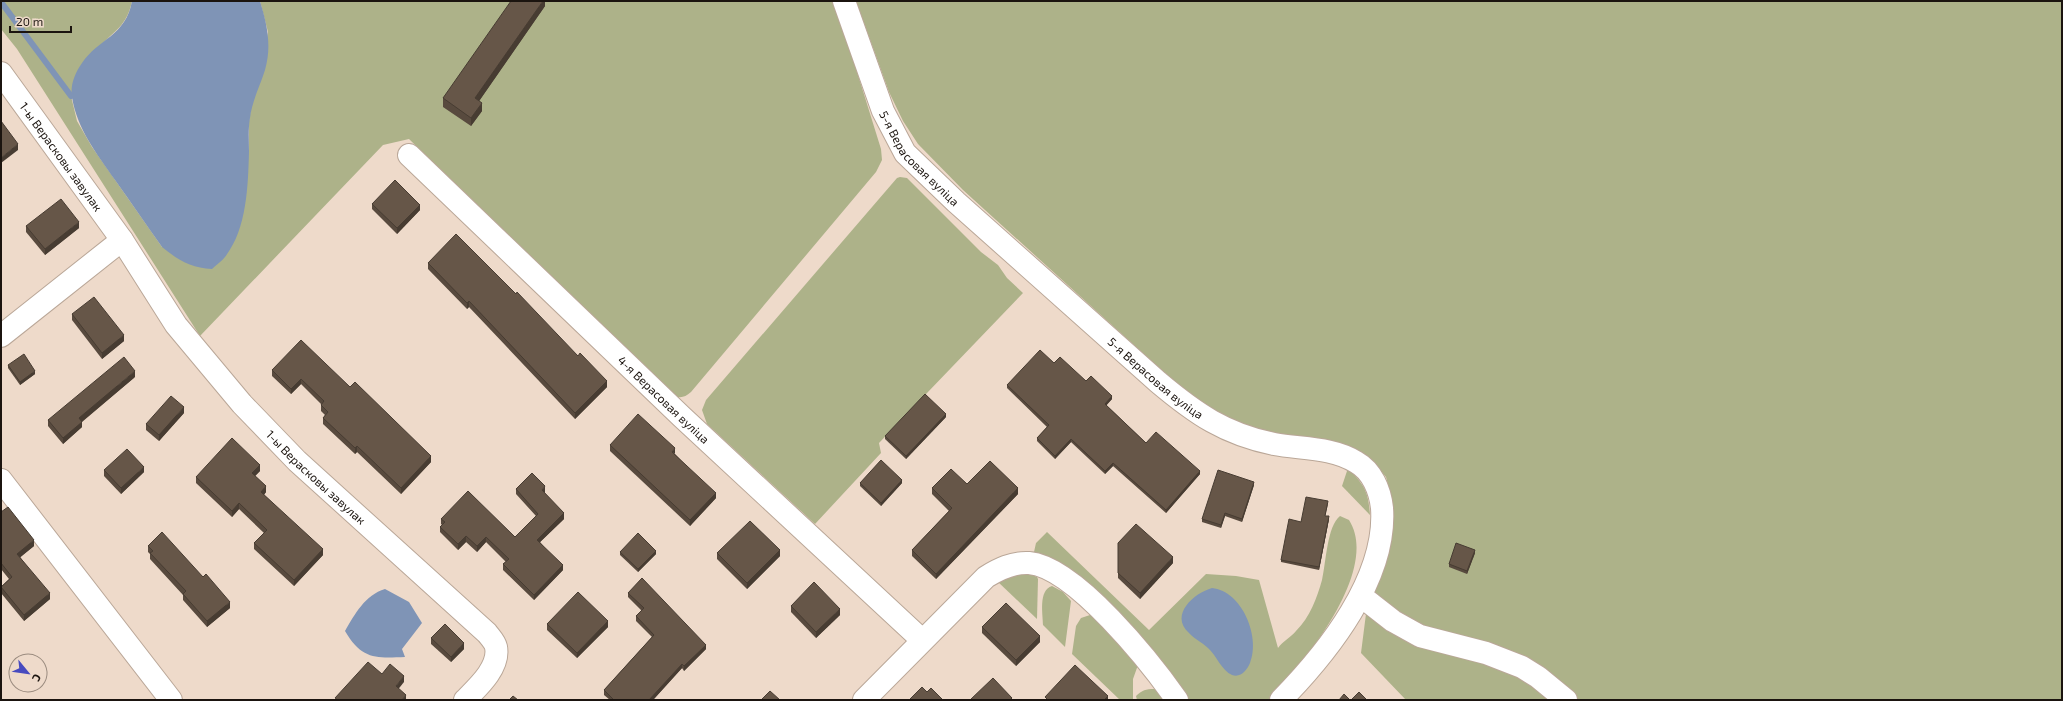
<svg xmlns="http://www.w3.org/2000/svg" width="2063" height="701" font-family="'Exo 2',sans-serif">
	<style>
		.green { fill: #adb289 }
		.water { fill: #7f94b6 }
		.lines { fill: none; stroke-linecap: round; stroke-linejoin: round }
		.stream { stroke: #7f94b6; stroke-width: 6 }
		.minor-casing { stroke: #baa798; stroke-width: 24 }
		.minor { stroke: #fff; stroke-width: 22 }
		.wall { fill: #584a3e }
		.shaded-wall { fill: #473c32 }
		.building { fill: #665648; stroke: #473c32 }
		.labels { text-anchor: middle; dominant-baseline: central; stroke-width: 4; stroke-linejoin: round; paint-order: stroke }
		.street-label { font-size: 12px; fill: #1b140f; stroke: #eedaca }
	</style>
	<rect width="100%" height="100%" fill="#eedaca"/>
	<g class="green">
		<path d="M1,1h131c-5,25 -18,30 -33,46 -10,10 -20,36 -28,49l6,25 15,26 70,100 87,-95v-31l3,-19 6,-15 10,-55 -8,-31h575l46,148 1,11 -6,12 -185,220c-7,6 -12,7 -20,2l-262,-255 -26,6 -183,191 -183,-287 -16,-20z"/>
		<path d="M856,1h1206v699h-656l-45,-47 6,-47 24,-66 3,-21 -3,-22 -5,-20 -13,-15 -119,-32 -22,-8 -43,-27 -226,-205 -45,-46 -15,-23 -14,-29z"/>
		<path d="M900,177l7,1 74,74 17,13 9,13 16,15 -144,150 2,10 -66,71 -108,-100 -5,-14 4,-10 191,-222z"/>
		<path d="M1348,468c17,18 20,23 22,47l-28,-29z"/>
		<path d="M1340,516l9,4c32,50 -46,145 -80,180h-80l-12,-17 -143,-131 2,-9 11,-11 102,98 57,-56 30,2 23,4 19,68c5,-7 13,-11 18,-17 14,-14 21,-33 26,-51 4,-17 5,-54 18,-64z"/>
		<path d="M1019,569l18,8 1,2 -1,40 -41,-39z"/>
		<path d="M1052,586l11,6 8,9 -6,46 -22,-22c0,-10 -5,-35 9,-39z"/>
		<path d="M1090,615l5,2 43,48 -5,14v21h-13l-48,-46 4,-28 5,-8z"/>
		<path d="M1154,689l5,2 8,9h-30l-1,-4c6,-6 10,-7 18,-7z"/>
	</g>
	<g class="water">
		<path d="M132,1h128c7,23 12,45 5,69 -5,16 -13,31 -15,48 -2,11 -1,23 -1,34 -1,34 -2,77 -24,105 -3,4 -9,8 -13,12 -21,-1 -34,-9 -50,-22 -16,-22 -31,-45 -47,-67 -18,-26 -38,-51 -43,-83 -2,-12 3,-24 10,-34 16,-24 44,-27 50,-62z"/>
		<path d="M1212,588c30,3 49,49 38,75 -3,7 -9,15 -18,12 -10,-4 -16,-20 -24,-27 -6,-6 -14,-9 -19,-15 -20,-18 5,-40 23,-45z"/>
		<path d="M385,589l24,13 13,21 -20,26 3,8c-29,1 -43,3 -60,-26 10,-17 20,-36 40,-42z"/>
	</g>
	<g class="lines">
		<path class="stream" d="M1,2l70,94"/>
		<g class="minor-casing">
			<g id="minor">
				<path id="s1" d="M844,1l39,110 22,42 51,49 202,180c38,32 67,52 116,62 27,5 58,3 82,18 16,9 24,28 26,46 5,70 -54,144 -101,192"/>
				<path id="s2" d="M1,73l121,167 54,85 66,79 55,57 190,172c3,4 8,9 9,14 4,20 -18,40 -31,53"/>
				<path id="s3" d="M409,155l273,262 240,223"/>
				<path d="M1,336l121,-96"/>
				<path d="M1,480l170,220"/>
				<path d="M1361,596l32,25 27,15 66,17 36,14 16,10 28,23"/>
				<path d="M864,700l122,-123c13,-8 27,-15 43,-14 46,4 122,100 148,137"/>
			</g>
		</g>
		<use href="#minor" class="minor"/>
	</g>
	<g class="wall">
		<path d="M545,1v5l-66,95 3,10 -11,15 -28,-19v-9z"/>
		<path d="M372,204l48,6 -23,24 -25,-25z"/>
		<path d="M26,226l53,2 -34,27 -19,-23z"/>
		<path d="M428,263l150,93 29,31 -32,32 -106,-112 -2,2 -39,-40z"/>
		<path d="M72,314l52,27 -22,18 -30,-39z"/>
		<path d="M1054,363l32,18 26,18 -6,6 40,38 54,31 -34,39 -53,-47 -8,8 -34,-32 -16,17 -18,-18v-3l10,-11 -40,-39v-3z"/>
		<path d="M8,365l27,9 -15,11 -12,-17z"/>
		<path d="M272,370l78,17 81,75 -30,32 -44,-42 -2,2 -32,-30v-6l2,-3 -4,-4v-7l-20,-20 -10,10 -19,-18z"/>
		<path d="M135,377l-53,45v5l-19,17 -15,-18v-6z"/>
		<path d="M184,413l-25,28 -13,-11v-6z"/>
		<path d="M946,417l-40,42 -21,-20v-3z"/>
		<path d="M610,445l65,9 41,44 -26,28 -80,-75z"/>
		<path d="M104,470l40,2 -23,22 -17,-18z"/>
		<path d="M260,471l-5,5 11,16 -2,3 59,60 -29,31 -40,-37v-6l10,-10 -25,-24 -7,8 -36,-34v-6z"/>
		<path d="M860,483h42l-21,23 -21,-20z"/>
		<path d="M967,484l51,10 -82,85 -24,-23v-6l37,-39 -17,-17v-6z"/>
		<path d="M1254,485l-12,37 -17,-6 -4,12 -19,-6v-3z"/>
		<path d="M516,489l29,3 -1,1 20,26 -24,23 23,28 -29,30 -31,-30v-6l3,-2 -20,-20 -9,10 -11,-10 -8,8 -18,-18v-5l2,-2 -1,-1v-5l74,18 21,-21 -20,-22z"/>
		<path d="M1328,504l-3,12 4,3 -10,51 -38,-8v-2l20,-38z"/>
		<path d="M1,512l33,34 -14,11 30,42 -26,22 -23,-28v-6l8,-8 -8,-10z"/>
		<path d="M1118,543l55,20 -33,36 -22,-21z"/>
		<path d="M148,546l82,62 -23,19 -24,-27v-5l-33,-36v-5l-2,-2z"/>
		<path d="M620,552l36,2 -18,18 -18,-17z"/>
		<path d="M717,553l63,3 -33,33 -30,-30z"/>
		<path d="M1475,553l-8,21 -18,-7v-3z"/>
		<path d="M628,593l78,56 -22,22 -2,-3 -29,32h-43l-6,-5v-5l48,-53 -16,-16v-5l6,-5 -14,-14z"/>
		<path d="M791,606l49,9 -24,23 -25,-26z"/>
		<path d="M547,624l61,3 -31,31 -30,-28z"/>
		<path d="M982,627l58,15 -24,24 -34,-33z"/>
		<path d="M431,638l33,11 -13,13 -20,-18z"/>
	</g>
	<g class="shaded-wall">
		<path d="M543,1h2v5l-70,101v-9z"/>
		<path d="M482,103v8l-11,15v-8z"/>
		<path d="M18,144v6l-17,13v-5z"/>
		<path d="M420,205v5l-23,24v-6z"/>
		<path d="M79,222v6l-34,27v-6z"/>
		<path d="M469,301v6l-2,2v-6z"/>
		<path d="M124,335v6l-22,18v-6z"/>
		<path d="M35,371v3l-15,11v-3z"/>
		<path d="M135,371v6l-56,47v-6z"/>
		<path d="M301,379v5l-10,10v-5z"/>
		<path d="M607,381v6l-32,32v-6z"/>
		<path d="M1112,396v3l-7,8v-3z"/>
		<path d="M184,407v6l-25,28v-6z"/>
		<path d="M946,414v3l-40,42v-3z"/>
		<path d="M82,422v5l-19,17v-6z"/>
		<path d="M1071,439v3l-16,17v-3z"/>
		<path d="M357,446v6l-2,2v-6z"/>
		<path d="M675,448v6l-3,-2z"/>
		<path d="M431,456v6l-30,32v-6z"/>
		<path d="M1113,463v3l-8,8v-3z"/>
		<path d="M260,465v6l-8,8v-6z"/>
		<path d="M144,467v5l-23,22v-6z"/>
		<path d="M1200,471v3l-34,39v-3z"/>
		<path d="M902,480v3l-21,23v-3z"/>
		<path d="M1254,482v3l-12,37v-3z"/>
		<path d="M266,486v6l-5,6v-6z"/>
		<path d="M545,486v6l-3,4v-6z"/>
		<path d="M1018,488v6l-82,85v-5z"/>
		<path d="M716,493v5l-26,28v-6z"/>
		<path d="M239,503v6l-7,8v-6z"/>
		<path d="M564,513v6l-27,26v-5z"/>
		<path d="M1225,513v3l-4,12v-3z"/>
		<path d="M1329,516v3l-10,51v-3z"/>
		<path d="M466,536v6l-8,8v-6z"/>
		<path d="M486,537v5l-9,10v-6z"/>
		<path d="M34,540v6l-17,14v-6z"/>
		<path d="M323,549v6l-29,31v-6z"/>
		<path d="M780,550v6l-33,33v-6z"/>
		<path d="M1475,550v3l-8,21v-3z"/>
		<path d="M656,551v3l-18,18v-3z"/>
		<path d="M1173,557v6l-33,36v-6z"/>
		<path d="M563,565v5l-29,30v-5z"/>
		<path d="M50,593v6l-26,22v-6z"/>
		<path d="M230,602v6l-23,19v-6z"/>
		<path d="M840,609v6l-24,23v-6z"/>
		<path d="M608,621v6l-31,31v-5z"/>
		<path d="M1040,636v6l-24,24v-6z"/>
		<path d="M464,643v6l-13,13v-5z"/>
		<path d="M706,645v4l-22,22v-5z"/>
		<path d="M682,664v4l-29,32h-4z"/>
		<path d="M404,676v6l-8,10v-6z"/>
		<path d="M406,695v5h-4z"/>
		<path d="M1108,696v4h-4z"/>
	</g>
	<g class="building">
		<path d="M511,1h32l-68,97 7,5 -11,15 -28,-20z"/>
		<path d="M1,121l17,23 -17,14z"/>
		<path d="M395,180l25,25 -23,23 -25,-24z"/>
		<path d="M61,199l18,23 -34,27 -19,-23z"/>
		<path d="M456,234l60,60 1,-2 61,64 2,-3 27,28 -32,32 -106,-112 -2,2 -39,-40z"/>
		<path d="M94,297l30,38 -22,18 -30,-39z"/>
		<path d="M301,340l49,47 5,-5 76,74 -30,32 -44,-42 -2,2 -32,-30 5,-6 -7,-7 3,-4 -23,-22 -10,10 -19,-19z"/>
		<path d="M1040,350l14,13 6,-6 26,24 5,-5 21,20 -7,8 41,39 10,-11 44,39 -34,39 -53,-47 -8,8 -34,-32 -16,17 -18,-18 12,-13 -42,-40z"/>
		<path d="M24,354l11,17 -15,11 -12,-17z"/>
		<path d="M124,357l11,14 -56,47 3,4 -19,16 -15,-18z"/>
		<path d="M925,394l21,20 -40,42 -21,-20z"/>
		<path d="M171,396l13,11 -25,28 -13,-11z"/>
		<path d="M638,414l37,34 -3,4 44,41 -26,27 -80,-75z"/>
		<path d="M232,438l28,27 -8,8 14,13 -5,6 62,57 -29,31 -40,-37 13,-13 -28,-27 -7,8 -36,-34z"/>
		<path d="M127,449l17,18 -23,21 -17,-18z"/>
		<path d="M881,460l21,20 -21,23 -21,-20z"/>
		<path d="M990,461l28,27 -82,86 -24,-24 40,-42 -20,-20 19,-19 16,15z"/>
		<path d="M1218,470l36,12 -12,37 -17,-6 -4,12 -19,-6z"/>
		<path d="M532,473l13,13 -3,4 22,23 -27,27 26,25 -29,30 -31,-31 6,-5 -23,-22 -9,9 -11,-10 -8,8 -18,-17 5,-5 -4,-3 27,-28 47,46 23,-23 -22,-25z"/>
		<path d="M1306,497l22,4 -3,15h4l-10,51 -38,-7 8,-41 12,3z"/>
		<path d="M8,507l26,33 -17,14 33,39 -26,22 -23,-28 11,-10 -11,-14v-51z"/>
		<path d="M750,521l30,29 -33,33 -30,-30z"/>
		<path d="M1136,524l37,33 -33,36 -22,-20v-30z"/>
		<path d="M162,532l41,45 3,-3 24,28 -23,19 -24,-27 3,-3 -36,-38 3,-2 -5,-5z"/>
		<path d="M638,533l18,18 -18,18 -18,-17z"/>
		<path d="M1456,543l19,7 -8,21 -18,-7z"/>
		<path d="M642,578l64,67 -22,21 -2,-2 -33,36h-35l-10,-10 50,-55 -18,-19 8,-8 -16,-15z"/>
		<path d="M814,582l26,27 -24,23 -25,-26z"/>
		<path d="M578,592l30,29 -31,32 -30,-29z"/>
		<path d="M1006,603l34,33 -24,24 -34,-33z"/>
		<path d="M445,624l19,19 -13,14 -20,-19z"/>
		<path d="M368,662l14,12 8,-10 14,12 -8,10 10,9 -4,5h-64l-3,-2z"/>
		<path d="M1075,665l33,31 -4,4h-56l-3,-3z"/>
		<path d="M993,678l19,20 -2,2h-40z"/>
		<path d="M922,687l5,5 4,-4 12,12h-34z"/>
		<path d="M770,691l10,9h-19z"/>
		<path d="M1359,692l8,8h-16z"/>
		<path d="M1344,694l6,6h-11z"/>
		<path d="M513,696l5,4h-9z"/>
	</g>
	<g class="labels">
		<g class="street-label">
			<text stroke="none"><textPath href="#s1" startOffset="177">5-я Верасовая вуліца</textPath></text>
			<text stroke="none"><textPath href="#s2" startOffset="103">1-ы Верасковы завулак</textPath></text>
			<text stroke="none"><textPath href="#s1" startOffset="501">5-я Верасовая вуліца</textPath></text>
			<text stroke="none"><textPath href="#s3" startOffset="353">4-я Верасовая вуліца</textPath></text>
			<text stroke="none"><textPath href="#s2" startOffset="514">1-ы Верасковы завулак</textPath></text>
		</g>
	</g>
	<rect width="2063" height="701" fill="none" stroke="#1b140f" stroke-width="4"/>
	<g transform="translate(28 673) rotate(119)"><circle r="19" fill="#eedaca" stroke="#9a8b7f"/>
	<path d="M0-3L7 15L0 10L-7 15Z" fill="#474abf"/>
	<text y="-6" font-size="11" font-weight="bold" text-anchor="middle" fill="#1b140f">С</text>
	</g>
	<path d="M10 26v6h61v-6" fill="none" stroke="#1b140f" stroke-width="2"/>
	<text x="16" y="26" font-size="12" fill="#1b140f" stroke="#eedaca" stroke-width="3" paint-order="stroke">20 m</text>
</svg>
